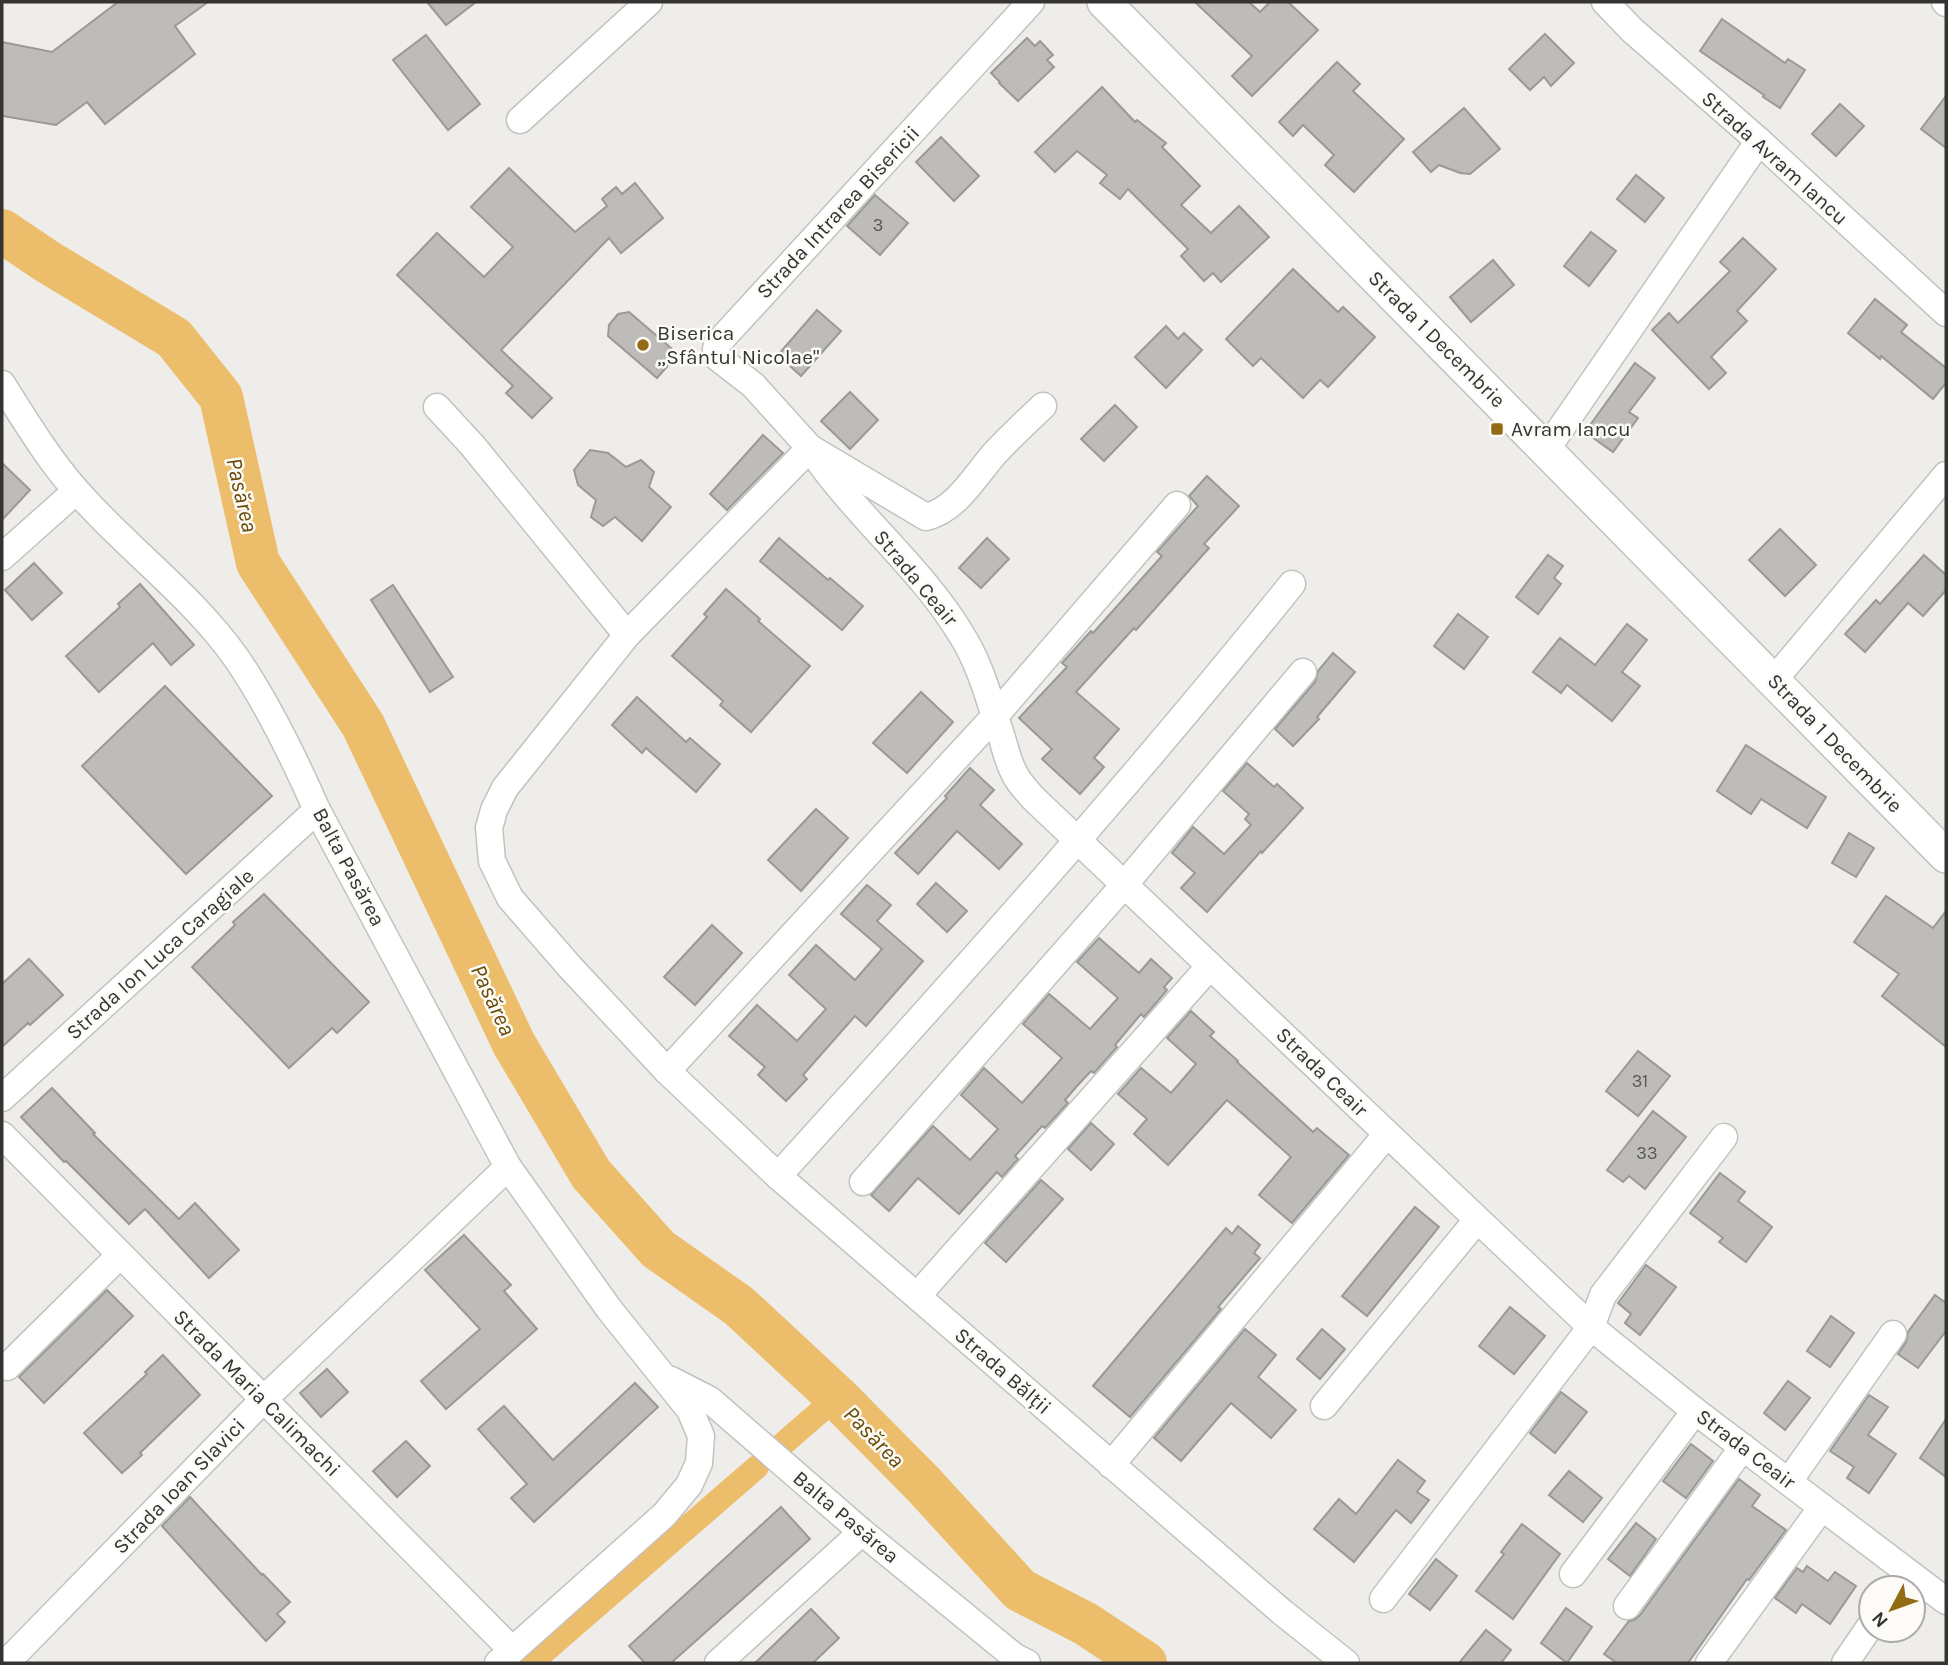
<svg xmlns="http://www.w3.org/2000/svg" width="1948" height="1665" font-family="Karla,sans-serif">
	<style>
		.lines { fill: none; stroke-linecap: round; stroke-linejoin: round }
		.canal { stroke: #ecbe6b; stroke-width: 24 }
		.river { stroke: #ecbe6b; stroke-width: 44 }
		.building { fill: #bebcb9; stroke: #9b9997; stroke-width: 2 }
		.minor-casing { stroke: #c3c2bf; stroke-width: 29 }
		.major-casing { stroke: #c3c2bf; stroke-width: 36 }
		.minor { stroke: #fff; stroke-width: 26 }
		.major { stroke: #fff; stroke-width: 33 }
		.poi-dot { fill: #936b14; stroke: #fcfbf8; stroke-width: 2.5 }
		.labels { text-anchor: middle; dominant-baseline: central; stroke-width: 5; stroke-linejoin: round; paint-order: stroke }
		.number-label { font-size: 18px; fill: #575654 }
		.street-label { font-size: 21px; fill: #353433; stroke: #fcfbf8 }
		.poi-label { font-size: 21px; fill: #353433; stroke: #fcfbf8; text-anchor: start }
		.water-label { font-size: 23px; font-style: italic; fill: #694b06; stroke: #fcfbf8 }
	</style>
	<rect width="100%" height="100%" fill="#efedea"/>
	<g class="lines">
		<g class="canal">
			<path d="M784,1443l53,-46"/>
			<path d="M531,1663l226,-196"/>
		</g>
		<path class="river" d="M2,231l46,31 126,76 47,59 37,166 105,162 151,319 77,130 67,75 81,57 98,91 87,88 96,105 66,34 59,39"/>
	</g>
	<g class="building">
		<path d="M118,2h90l-33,24 20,28 -90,70 -18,-22 -31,23 -54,-9v-74l50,10z"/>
		<path d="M427,2h49l-30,23z"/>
		<path d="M1195,2h54l11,10 10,-10h18l30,28 -66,66 -20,-20 20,-20z"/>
		<path d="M1722,19l63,44 3,-4 17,11 -25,38 -17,-11 1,-2 -64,-44z"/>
		<path d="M1545,34l29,29 -23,23 -7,-9 -14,13 -21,-21z"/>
		<path d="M426,35l54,69 -32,26 -55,-70z"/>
		<path d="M1027,38l8,8 5,-5 13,14 -6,5 7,7 -36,34 -19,-18 1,-1 -9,-9z"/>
		<path d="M1337,62l23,22 -7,7 51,48 -50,53 -29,-27 9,-10 -31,-30 -10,11 -14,-14z"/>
		<path d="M1102,87l33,35 2,-2 29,23 -4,4 38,39 -19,19 30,28 28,-27 30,31 -48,45 -8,-9 -9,8 -23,-25 7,-7 -60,-60 -8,10 -20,-16 7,-8 -30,-24 -22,21 -20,-20z"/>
		<path d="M1946,96v52l-25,-19z"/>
		<path d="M1840,104l24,22 -28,30 -24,-22z"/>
		<path d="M1464,108l36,41 -30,25 -10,-1 -21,-8 -8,7 -18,-20z"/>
		<path d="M941,137l38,39 -25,25 -38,-39z"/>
		<path d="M509,168l66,64 32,-26 -5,-7 14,-12 6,7 13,-11 28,35 -42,35 -12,-15 -108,112 51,48 -20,20 -26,-25 7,-7 -116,-111 40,-42 47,44 29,-30 -42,-40z"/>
		<path d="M1636,175l28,23 -19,24 -28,-23z"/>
		<path d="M875,195l33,28 -28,32 -33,-29z"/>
		<path d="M1591,232l25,19 -27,35 -25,-20z"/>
		<path d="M1743,238l33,31 -39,42 10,10 -36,36 15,16 -17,16 -57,-59 17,-17 9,10 52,-52 -10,-9z"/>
		<path d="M1493,260l21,25 -43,37 -21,-25z"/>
		<path d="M1293,269l45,43 5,-5 32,30 -47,50 -8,-7 -17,18 -42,-40 -8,8 -27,-27z"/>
		<path d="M1875,299l32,26 -6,7 45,36v15l-13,16 -52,-43 -1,3 -32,-26z"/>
		<path d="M817,310l24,21 -40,45 -23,-21z"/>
		<path d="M629,312l49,42 -21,24 -49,-42 1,-11 9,-11z"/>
		<path d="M1166,326l12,13 6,-6 18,17 -36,38 -31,-31z"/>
		<path d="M1635,363l20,15 -26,34 9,6 -25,34 -28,-20z"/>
		<path d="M850,392l28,28 -28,29 -29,-28z"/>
		<path d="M1115,405l22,22 -33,34 -23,-22z"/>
		<path d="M763,435l20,18 -56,57 -17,-16z"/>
		<path d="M590,450l18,3 18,14 15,-7 13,12 -5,15 22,20 -29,34 -27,-24 -12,9 -12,-9 5,-17 -18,-15 -4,-15z"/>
		<path d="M2,463l28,27 -28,30z"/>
		<path d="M1207,476l32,30 -35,38 5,4 -73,82 -2,-2 -58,64 43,37 -25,29 10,9 -24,27 -38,-35 10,-10 -33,-31 48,-51 -5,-4 29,-32 2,2 69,-77 -5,-4 41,-46 -9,-10z"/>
		<path d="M1780,529l36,36 -31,31 -36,-36z"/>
		<path d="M779,538l49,42 2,-2 33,28 -21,24 -82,-69z"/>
		<path d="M987,538l22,21 -28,29 -22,-20z"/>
		<path d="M1548,555l15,11 -9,12 7,6 -23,30 -22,-17z"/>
		<path d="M1924,555l22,20v15l-23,26 -15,-13 -43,49 -20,-18 31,-34 4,4z"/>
		<path d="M34,563l28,30 -30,27 -27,-30z"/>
		<path d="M140,584l54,61 -23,20 -18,-22 -54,49 -33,-36 54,-49 -2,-3z"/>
		<path d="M393,585l60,92 -23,15 -59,-92z"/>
		<path d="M726,589l34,30 -2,2 52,45 -59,66 -31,-27 3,-4 -51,-45 35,-39 -3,-3z"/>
		<path d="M1458,614l30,23 -24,32 -30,-23z"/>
		<path d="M1627,624l20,16 -25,32 18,14 -28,35 -45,-36 -6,8 -28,-21 27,-34 35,27z"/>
		<path d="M1333,653l22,19 -38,45 2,2 -26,27 -18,-17 40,-47 3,-11z"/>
		<path d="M165,686l107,110 -86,78 -104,-108z"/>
		<path d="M921,692l32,30 -46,51 -34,-30z"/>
		<path d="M637,697l49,45 4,-4 30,26 -24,28 -50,-44 -4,5 -30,-28z"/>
		<path d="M1746,745l80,52 -19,31 -46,-29 -10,15 -34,-23z"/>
		<path d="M1247,763l27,24 3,-3 26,24 -41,45 -1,-2 -54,61 -26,-24 14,-15 -23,-20 21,-26 31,27 27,-29 -6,-6 4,-5 -26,-23z"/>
		<path d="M970,768l24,22 -14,15 42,39 -23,25 -42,-38 -39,43 -23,-21 52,-55 -2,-2z"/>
		<path d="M816,809l32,29 -47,53 -33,-31z"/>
		<path d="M1849,833l25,15 -18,29 -24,-14z"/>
		<path d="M936,883l31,28 -20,21 -30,-28z"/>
		<path d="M867,885l24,20 -14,16 46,40 -57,65 -11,-10 -52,59 4,4 -21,22 -28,-26 7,-8 -36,-31 28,-31 40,36 29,-32 -37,-34 27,-30 39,35 27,-31 -41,-35z"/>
		<path d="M264,894l105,108 -32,31 -5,-5 -43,40 -97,-101 43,-42 -2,-3z"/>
		<path d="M1886,896l47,32 13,-17v136l-64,-51 17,-22 -45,-32z"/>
		<path d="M712,925l30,28 -47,52 -31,-28z"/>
		<path d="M1099,938l40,35 12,-14 21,19 -8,9 3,3 -23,27 -3,-3 -26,31 2,2 -23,26 -3,-2 -14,15 -12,14 3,3 -23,25 -3,-2 -27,30 3,3 -16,18 -5,-5 -38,42 -41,-36 -29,33 -18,-16 62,-69 37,34 28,-31 -37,-34 23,-27 38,35 40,-45 -39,-34 26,-30 41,35 28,-31 -41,-36z"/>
		<path d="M29,959l34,36 -33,30 -2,-2 -26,24v-63z"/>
		<path d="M1191,1011l23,21 -4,4 28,25 -1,1 76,70 4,-4 32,27 -57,68 -33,-28 32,-38 -64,-57 -59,65 -34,-31 13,-15 -29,-25 23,-26 30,25 25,-29 -29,-26z"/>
		<path d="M1638,1051l32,25 -32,40 -32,-25z"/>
		<path d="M52,1088l43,45 -2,1 86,85 16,-16 44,47 -30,28 -64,-69 -16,15 -63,-63 -2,1 -43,-45z"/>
		<path d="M1653,1111l33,26 -41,52 -16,-13 -6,6 -16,-12z"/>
		<path d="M1091,1123l23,21 -23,26 -23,-21z"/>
		<path d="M1720,1173l25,19 -7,9 34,26 -26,35 -27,-20 4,-4 -33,-25z"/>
		<path d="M1041,1180l22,19 -57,63 -21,-19z"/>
		<path d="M1415,1207l24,20 -72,89 -25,-20z"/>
		<path d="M1238,1226l22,19 -6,8 6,5 -42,49 3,2 -91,108 -37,-31 133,-158 6,6z"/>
		<path d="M464,1235l47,50 -7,6 33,38 -91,80 -25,-28 59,-52 -55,-59z"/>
		<path d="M1646,1265l30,22 -36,48 -15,-12 6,-9 -13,-11z"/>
		<path d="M107,1290l26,26 -89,87 -25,-26z"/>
		<path d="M1935,1295l11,8v28l-28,37 -20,-14 8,-12 2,-10z"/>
		<path d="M1510,1307l35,29 -31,38 -35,-28z"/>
		<path d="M1831,1316l23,17 -24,34 -23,-16z"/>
		<path d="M1245,1329l31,26 -18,22 38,33 -25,28 -40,-35 -50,58 -27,-23z"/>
		<path d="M1322,1329l23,20 -25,30 -23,-20z"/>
		<path d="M163,1355l37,40 -60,58 2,2 -20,18 -38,-40 63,-59 -2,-2z"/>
		<path d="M327,1369l21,23 -27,25 -21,-24z"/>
		<path d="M1788,1381l22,17 -25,32 -21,-17z"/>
		<path d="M635,1383l23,24 -124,115 -23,-24 16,-14 -49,-55 26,-23 49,54z"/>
		<path d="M1561,1392l26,20 -32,41 -25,-20z"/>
		<path d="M1869,1395l19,12 -20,28 28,19 -27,39 -22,-15 7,-11 -24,-16z"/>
		<path d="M1946,1419v58l-26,-19z"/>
		<path d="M406,1441l24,25 -33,31 -24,-26z"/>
		<path d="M1691,1444l22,17 -27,37 -23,-17z"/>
		<path d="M1398,1460l27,21 -8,11 12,8 -18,23 -15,-13 -42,52 -40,-33 25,-30 17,15z"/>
		<path d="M1569,1471l33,27 -19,24 -34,-27z"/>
		<path d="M1739,1479l21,16 -8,11 34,24 -37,50 -2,-1 -59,84h-71l-13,-9 25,-33 5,-1 6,-5z"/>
		<path d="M190,1497l72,78 1,-1 27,28 -13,12 8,8 -19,19 -104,-115z"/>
		<path d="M781,1507l29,32 -139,124h-26l-16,-17z"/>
		<path d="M1636,1523l20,16 -26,37 -22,-17z"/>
		<path d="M1522,1524l38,30 -47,65 -37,-28 28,-37 -3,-2z"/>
		<path d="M1436,1559l21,17 -27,34 -21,-16z"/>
		<path d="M1807,1566l21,15 7,-9 21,14 -26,38 -28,-20 -6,9 -21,-15 22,-30 6,4z"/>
		<path d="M1566,1608l26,19 -25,36 -26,-20z"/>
		<path d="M811,1609l28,29 -26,25h-58z"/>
		<path d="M1486,1630l25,20 -10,13h-42z"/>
	</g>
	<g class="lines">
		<g class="minor-casing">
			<g id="minor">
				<path d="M1031,2l-314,342 -1,5 1,8 36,28 57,63 116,69c31,-7 50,-43 70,-65 15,-16 31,-31 47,-46"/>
				<path d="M1605,2l27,28 127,111 187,172"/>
				<path d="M1945,2l1,1"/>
				<path d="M520,120l129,-118"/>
				<path d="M2,384c23,36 45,73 73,105 51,59 117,106 162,170 32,47 57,99 80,151l191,357 101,142 81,101 11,26 -2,27 -10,22 -25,30 -166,148"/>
				<path d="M437,407l35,38 155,190"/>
				<path d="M810,448l-183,187 -122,153 -11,22 -5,18 3,33 18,37 60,69 97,104 111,105 504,436 64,51"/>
				<path d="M810,448c44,67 110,118 151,186 20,31 29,69 41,104 4,13 7,28 15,40 4,7 11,14 16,20l558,529 104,84 251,190"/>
				<path d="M1546,450l213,-309"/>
				<path d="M2,557l74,-66"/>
				<path d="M1774,680l172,-205"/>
				<path d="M667,1071l328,-355 182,-211"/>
				<path d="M2,1098l315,-288"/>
				<path d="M2,1135l510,515"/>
				<path d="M778,1176c176,-194 350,-388 514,-592"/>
				<path d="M863,1182l261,-297 179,-213"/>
				<path d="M917,1296l293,-330"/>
				<path d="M7,1367l113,-112"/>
				<path d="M671,1380l39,20 152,132 153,125 12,6"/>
				<path d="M1324,1406l153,-186"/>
				<path d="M1111,1465l276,-331"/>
				<path d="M1789,1481l104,-147"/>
				<path d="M1573,1574l122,-163"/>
				<path d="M1383,1599l208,-272 12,-32 121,-158"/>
				<path d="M1627,1606l116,-159"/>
				<path d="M6,1663l258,-264 244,-232"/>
				<path d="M718,1663l144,-131"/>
				<path d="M1709,1663l113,-156"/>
				<path d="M1845,1663l26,-38"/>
			</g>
		</g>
		<g class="major-casing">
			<path id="major" d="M1104,2l842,854"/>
		</g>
		<use href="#minor" class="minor"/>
		<use href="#major" class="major"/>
	</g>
	<g class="poi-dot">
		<circle cx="643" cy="345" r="7"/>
		<rect x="1490" y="422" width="14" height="14" rx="3.5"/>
	</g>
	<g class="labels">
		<g class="number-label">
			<text x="878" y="225">3</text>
			<text x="1640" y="1081">31</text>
			<text x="1647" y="1153">33</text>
		</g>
		<g class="street-label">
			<text transform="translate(1775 158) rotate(42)">Strada Avram Iancu</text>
			<text transform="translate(838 212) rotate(-47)">Strada Intrarea Bisericii</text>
			<text transform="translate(1437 339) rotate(45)">Strada 1 Decembrie</text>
			<text transform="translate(916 578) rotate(50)">Strada Ceair</text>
			<text transform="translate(1835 743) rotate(46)">Strada 1 Decembrie</text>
			<text transform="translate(349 867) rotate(62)">Balta Pasărea</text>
			<text transform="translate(160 954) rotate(-42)">Strada Ion Luca Caragiale</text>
			<text transform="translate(1322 1072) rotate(44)">Strada Ceair</text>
			<text transform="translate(1003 1371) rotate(41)">Strada Bălții</text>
			<text transform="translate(257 1393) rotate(45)">Strada Maria Calimachi</text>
			<text transform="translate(1746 1449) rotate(37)">Strada Ceair</text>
			<text transform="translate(179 1486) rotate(-46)">Strada Ioan Slavici</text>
			<text transform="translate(846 1517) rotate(40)">Balta Pasărea</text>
		</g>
		<g class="poi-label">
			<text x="657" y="333">Biserica<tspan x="657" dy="24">„Sfântul Nicolae"</tspan></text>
			<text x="1511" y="429">Avram Iancu</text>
		</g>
		<g class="water-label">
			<text transform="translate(242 495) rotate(77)">Pasărea</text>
			<text transform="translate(493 1000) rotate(65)">Pasărea</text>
			<text transform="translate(874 1437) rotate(46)">Pasărea</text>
		</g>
	</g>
	<rect width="1948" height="1665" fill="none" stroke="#353433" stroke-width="7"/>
	<g transform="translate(1892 1609) rotate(229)"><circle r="33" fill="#fcfbf8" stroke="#acaba9" stroke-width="2"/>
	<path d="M0-5L12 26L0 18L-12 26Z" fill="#936b14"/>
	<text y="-10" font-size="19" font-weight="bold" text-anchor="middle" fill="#353433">N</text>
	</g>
</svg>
